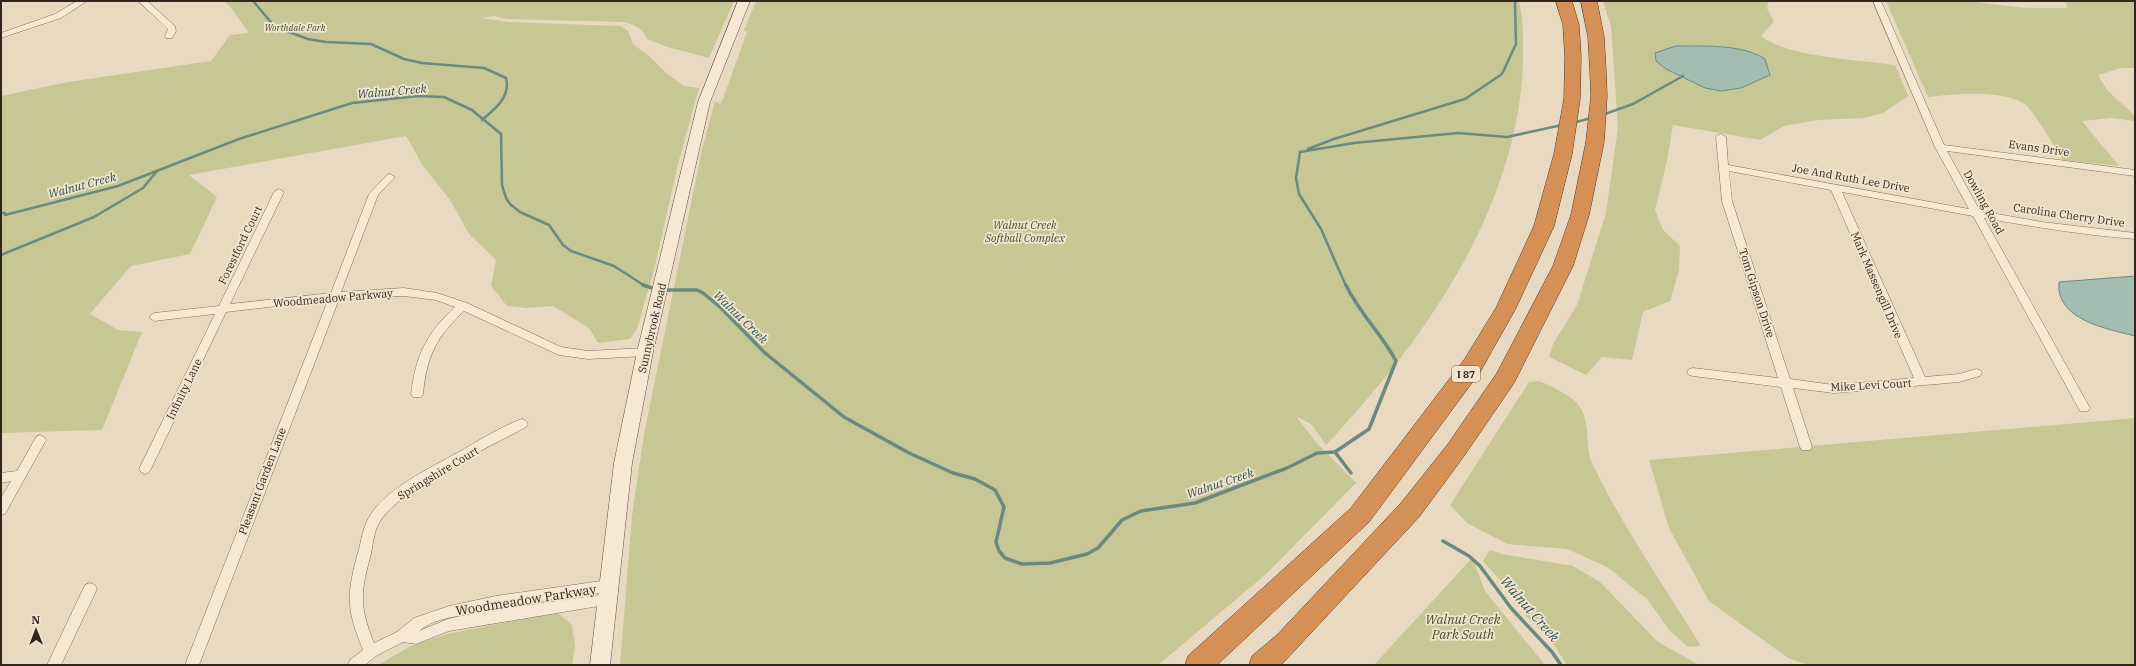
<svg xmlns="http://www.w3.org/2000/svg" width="2136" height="666" font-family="'IBM Plex Serif',serif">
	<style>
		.green { fill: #c7c796 }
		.water { fill: #a3bdb3; stroke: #6b8a7f }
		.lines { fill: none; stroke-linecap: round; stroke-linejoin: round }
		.stream-far1 { stroke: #6b8a7f; stroke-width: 2.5 }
		.stream { stroke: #6b8a7f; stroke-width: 3.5 }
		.street-casing { stroke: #826b5a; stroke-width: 1 }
		.secondary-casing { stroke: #644c3d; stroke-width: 1 }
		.highway-casing { stroke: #503a2e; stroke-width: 1 }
		.street { fill: #f6e8d3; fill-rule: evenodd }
		.secondary { fill: #f6e8d3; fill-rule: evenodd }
		.highway { fill: #d59056; fill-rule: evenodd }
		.labels { text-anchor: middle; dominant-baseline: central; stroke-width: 3.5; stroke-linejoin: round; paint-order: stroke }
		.far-park-label { font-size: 9px; font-style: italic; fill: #484e25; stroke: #f2e5d0 }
		.shield { fill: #f2e5d0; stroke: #6c5f53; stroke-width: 1 }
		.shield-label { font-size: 10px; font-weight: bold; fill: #33251d }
		.street-label { font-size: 11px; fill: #33251d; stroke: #f2e5d0 }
		.park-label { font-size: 11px; font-style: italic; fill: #484e25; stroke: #f2e5d0 }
		.water-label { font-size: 12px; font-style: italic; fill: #2d524c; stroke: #f2e5d0 }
		.near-street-label { font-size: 13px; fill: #33251d; stroke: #f2e5d0 }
		.near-park-label { font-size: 13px; font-style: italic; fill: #484e25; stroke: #f2e5d0 }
		.near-water-label { font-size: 14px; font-style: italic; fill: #2d524c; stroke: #f2e5d0 }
	</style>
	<rect width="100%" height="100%" fill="#ead9c1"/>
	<g class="green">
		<path d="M224,1h510l-25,57 -42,-11 -20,-8c-4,-11 -14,-15 -25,-17l-115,-3 -13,-3 -12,2 26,4 113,4 7,5 5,13 16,12 17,17 18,13 15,2 -21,76 -24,106 -17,59 -7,10 -32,4 -9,-15 -36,-22 -26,2 -20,-2 -16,-20 5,-26 -27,-26 -19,-34 -27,-34 -17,-30 -217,39 28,22 -27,57 -59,12 -41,48 28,16 24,2 -40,98 -101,3v-337l67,-14 143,-21 19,-26 19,-2c-9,-11 -14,-23 -25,-32z"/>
		<path d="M756,1h763c5,20 4,43 4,63 -6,147 -100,278 -197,381l-14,-20 -16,-9 19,25 41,42 -91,92 -107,90h-538l12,-149 12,-82 58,-284 13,-49 6,3 26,-72 -3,-2z"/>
		<path d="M1603,1h166l-2,7 7,14 -13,14c27,21 99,24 134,29l13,31 -25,17 -20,5 -46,2 -33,6 -24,14 -87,-15 -6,36 -12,49 8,20 17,16 -1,25 -9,30 -27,11 -11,48 -30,-3 -16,18 -37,-18 4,-13 24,-39 29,-92 12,-86 -7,-100z"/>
		<path d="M1886,1h80l60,7h41l-1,-7h69v67h-14l-23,7 9,15 28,26v5l-24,-3 -29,3 37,45 -56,-6c-6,-10 -31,-51 -38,-56 -25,-15 -69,-10 -97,-7z"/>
		<path d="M1539,381c12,5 34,15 41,26 11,18 5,40 12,56 31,64 72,123 109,183l-13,1 -19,-17 -21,-30 -41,-33 -40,-18 -60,-5 -40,-21 -17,-18 79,-123z"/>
		<path d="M2135,418v247h-327l-20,-7 -79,-57 -40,-73 -20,-68z"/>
		<path d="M1490,550l12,4 71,12 27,16 58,60 41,23h-132l-16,-24 -25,-25 -18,-27 -25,-28z"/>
		<path d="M1471,559c7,9 9,21 14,32l60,74h-171z"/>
		<path d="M557,612l15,13 3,21 -3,19h-194l33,-19 36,-12z"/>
	</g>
	<g class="water">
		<path d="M1676,46c26,0 67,-2 89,13l5,16 -29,13 -20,3 -16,-3 -39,-19 -10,-8 -1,-8z"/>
		<path d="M2135,276v60c-27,-7 -80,-16 -76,-54z"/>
	</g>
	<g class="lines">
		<g class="stream-far1">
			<path d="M253,1l22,26 33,12 18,3 45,2 33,15 18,4 62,5 22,10c5,19 -11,31 -24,42"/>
			<path d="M1602,115l31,-11 50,-28"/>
			<path d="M1573,123l18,-5"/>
			<path d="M1308,149l26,-10 131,-40 37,-25 14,-30 -1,-43"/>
			<path d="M1300,152l54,-9 104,-10 49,4 55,-12"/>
			<path d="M1300,152l-4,26 3,16 22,35 25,57"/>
			<path d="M1,213h4v2l113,-29 121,-47 113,-36 66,-7 26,1 28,13 29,24 1,51 4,13 4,6 10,8 29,13 14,20 8,6 43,15 31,20"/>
			<path d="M1,255l93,-38 49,-29 14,-17"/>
		</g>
		<g class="stream">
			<path d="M643,285l12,4"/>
			<path d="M664,290h33l6,3 17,14 45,46 79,64 65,36 44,20 22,6 20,11 9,17 -8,35 3,9 6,7 17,6 28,-1 37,-9 11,-6 24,-28 19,-9 54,-8 92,-35 30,-15 18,-1 34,-23 27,-68c-14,-27 -37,-48 -50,-76"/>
			<path d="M1335,452l16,21"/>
			<path d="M1443,541l26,15 11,10 31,42 41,44 9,13"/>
		</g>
		<g class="street-casing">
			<g id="street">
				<path d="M77,1h10l-26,17 -60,20v-5l54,-19z"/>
				<path d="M138,1h9l28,25 1,5 -4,7h-6l-1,-2 3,-7z"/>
				<path d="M1873,1h8l63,144 191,25v6l-188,-25 33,60 62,11 93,11v6c-51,-4 -101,-12 -151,-21l106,190 -2,3h-8l-107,-195 -131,-24 83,185 34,-3 17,-5 4,1 2,3 -2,3 -21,6 -125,11 -41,-5 19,59 -2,3h-8l-2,-3 -19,-60 -88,-11 -4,-1 -2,-3 2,-3 4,-1 85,10 -56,-177 -6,-64 2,-2 3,-1 5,3 2,28 241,44 -34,-62zM1729,171l102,19 83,188 -80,7 -44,-6 -58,-178z"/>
				<path d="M390,174l5,3 -17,18 -37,97 63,-4 33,5 30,10 94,44 27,4 57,-3 6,4 -6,4 -57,3 -29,-4 -95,-44c-28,27 -37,44 -41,83l-2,3h-8l-2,-3c5,-39 15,-60 44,-87l-19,-7 -32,-4 -65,3 -140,366h-14l143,-365 -102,12 -75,157 -2,3 -4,2 -4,-2 -2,-3 76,-155 -61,7 -5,-4 5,-4 65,-7 55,-114 5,-3 5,3 -54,112 101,-11 38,-99 18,-19z"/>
				<path d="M522,419l4,2 2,3 -2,3c-36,20 -128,62 -147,96 -6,10 -6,24 -9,35 -10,36 -10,50 4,85l23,-11 17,-14 35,-12 47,-10 112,-16 5,2 2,4 -2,4 -5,2c-47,6 -94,12 -140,22 -16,3 -37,6 -49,17l29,-12 28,-6 130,-19 5,2 2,4 -2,4 -162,27 -33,13 -13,-2 -27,14 -11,9h-17l2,-5 13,-10c-16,-40 -17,-52 -6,-94 4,-12 5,-26 11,-37 15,-29 62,-51 89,-66 20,-11 44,-27 65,-34z"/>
				<path d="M40,435l4,2 2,3 -41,74 -4,1v-17l10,-17 -10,2v-10l16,-2 19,-34z"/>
				<path d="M90,583l5,2 2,4 -36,76h-14l38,-80z"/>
			</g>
		</g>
		<g class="secondary-casing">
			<path id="secondary" d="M738,1h12l-40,101 -57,250 -21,111 -22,202h-20l24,-202 23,-111 61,-250z"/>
		</g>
		<g class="highway-casing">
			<g id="highway">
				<path d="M1556,1h16l7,24 2,32 -1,42 -8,55 -18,72 -38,82 -36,64 -111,150 -152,143h-32l3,-9 163,-148 113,-148 32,-52 38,-82 20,-72 10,-55 1,-42 -2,-32z"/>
				<path d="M1581,1h16l7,36 2,34 1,25 -3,46 -15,73 -16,51 -59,117 -50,73 -45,61 -138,148h-32l3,-9 25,-21 124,-132 47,-59 49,-71 56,-107 18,-51 15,-73 5,-46 -1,-25 -2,-34z"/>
			</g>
		</g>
		<use href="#street" class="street"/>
		<use href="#secondary" class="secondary"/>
		<use href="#highway" class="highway"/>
	</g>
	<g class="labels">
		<g class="far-park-label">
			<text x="295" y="27">Worthdale Park</text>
		</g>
		<rect class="shield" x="1452" y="366" width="28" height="16" rx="3"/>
		<g class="shield-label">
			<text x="1466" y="374">I 87</text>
		</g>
		<g class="street-label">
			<text transform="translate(2039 148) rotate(8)">Evans Drive</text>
			<text transform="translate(1851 178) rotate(10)">Joe And Ruth Lee Drive</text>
			<text transform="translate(1984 202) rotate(61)">Dowling Road</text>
			<text transform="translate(2069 215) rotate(8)">Carolina Cherry Drive</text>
			<text transform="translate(240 245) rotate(-64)">Forestford Court</text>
			<text transform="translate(1877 285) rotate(67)">Mark Massengill Drive</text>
			<text transform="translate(1757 293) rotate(72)">Tom Gipson Drive</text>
			<text transform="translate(333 298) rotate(-5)">Woodmeadow Parkway</text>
			<text transform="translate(652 328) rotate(-77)">Sunnybrook Road</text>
			<text transform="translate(1871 385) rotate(-3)">Mike Levi Court</text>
			<text transform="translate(184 389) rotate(-64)">Infinity Lane</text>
			<text transform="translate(438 473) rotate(-31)">Springshire Court</text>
			<text transform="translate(262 481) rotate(-69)">Pleasant Garden Lane</text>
		</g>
		<g class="park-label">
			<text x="1025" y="225">Walnut Creek<tspan x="1025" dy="13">Softball Complex</tspan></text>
		</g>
		<g class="water-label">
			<text transform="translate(392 91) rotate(-5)">Walnut Creek</text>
			<text transform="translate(82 185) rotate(-15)">Walnut Creek</text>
			<text transform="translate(741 317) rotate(44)">Walnut Creek</text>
			<text transform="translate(1220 483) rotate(-19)">Walnut Creek</text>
		</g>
		<g class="near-street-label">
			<text transform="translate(526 600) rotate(-9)">Woodmeadow Parkway</text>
		</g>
		<g class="near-park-label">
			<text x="1463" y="619">Walnut Creek<tspan x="1463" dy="15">Park South</tspan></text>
		</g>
		<g class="near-water-label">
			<text transform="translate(1530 609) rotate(49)">Walnut Creek</text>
		</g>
	</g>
	<rect width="2136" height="666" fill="none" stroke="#33251d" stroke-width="4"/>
	<g transform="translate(36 630) rotate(359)" stroke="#f2e5d0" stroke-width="3" paint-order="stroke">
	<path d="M0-3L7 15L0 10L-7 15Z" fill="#33251d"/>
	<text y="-6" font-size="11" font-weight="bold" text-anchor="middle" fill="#33251d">N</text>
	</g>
</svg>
